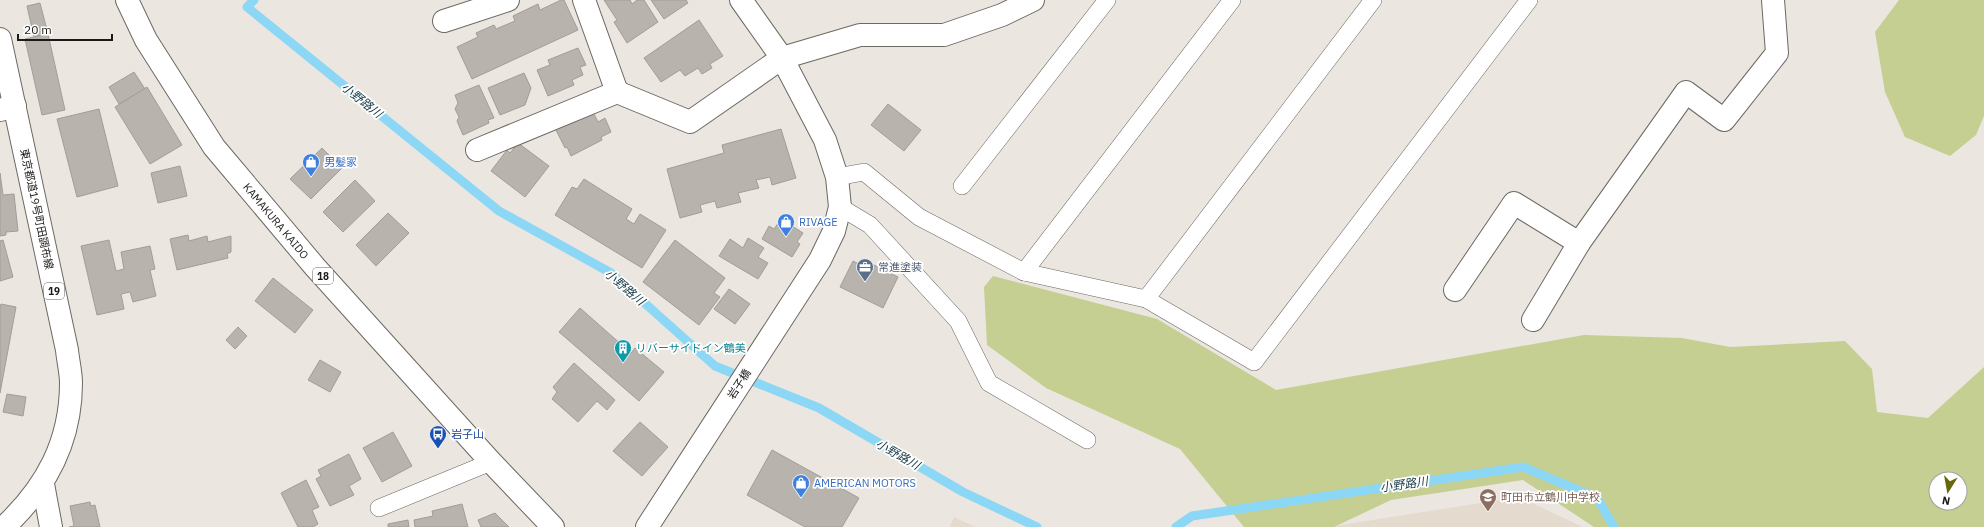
<svg xmlns="http://www.w3.org/2000/svg" width="1984" height="527" font-family="'IBM Plex Sans','Noto Sans JP',sans-serif">
	<style>
		.built { fill: #e4dacd }
		.green { fill: #c5cf91; fill-rule: evenodd }
		.lines { fill: none; stroke-linecap: round; stroke-linejoin: round }
		.stream { stroke: #8cd7f5; stroke-width: 9 }
		.building { fill: #b8b3ad; stroke: #a29d97 }
		.service-casing { stroke: #6c6862; stroke-width: 18 }
		.minor-casing { stroke: #6c6862; stroke-width: 24 }
		.tertiary-casing { stroke: #6c6862; stroke-width: 24 }
		.primary-casing { stroke: #6c6862; stroke-width: 24 }
		.service { stroke: #fff; stroke-width: 17 }
		.minor { stroke: #fff; stroke-width: 22 }
		.tertiary { stroke: #fff; stroke-width: 22 }
		.primary { stroke: #fff; stroke-width: 22 }
		.labels { text-anchor: middle; dominant-baseline: central; stroke-width: 3.5; stroke-linejoin: round; paint-order: stroke }
		.shield { fill: #fff; stroke: #605f5d; stroke-width: 1 }
		.shield-label { font-size: 10px; font-weight: bold; fill: #1c1a18 }
		.shop-label { font-size: 11px; fill: #366cbe; stroke: #fff; text-anchor: start }
		.street-label { font-size: 11px; fill: #1c1a18; stroke: #fff }
		.service-label { font-size: 11px; fill: #4e5e75; stroke: #fff; text-anchor: start }
		.culture-label { font-size: 11px; fill: #0d838f; stroke: #fff; text-anchor: start }
		.transit-label { font-size: 11px; fill: #164399; stroke: #fff; text-anchor: start }
		.education-label { font-size: 11px; fill: #785e54; stroke: #fff; text-anchor: start }
		.water-label { font-size: 12px; font-style: italic; fill: #153845; stroke: #fff }
	</style>
	<rect width="100%" height="100%" fill="#ebe6e0"/>
	<g class="built">
		<path d="M1519,497l64,30h-255z"/>
		<path d="M954,517l21,10h-25z"/>
	</g>
	<g class="green">
		<path d="M1899,0h85v116l-8,19 -26,21 -45,-19 -20,-45 -10,-60z"/>
		<path d="M993,276l164,43 119,71 308,-55 98,3 48,9 115,-6 27,28 5,43 51,6 56,-51v160h-390l-71,-47 -132,20 -57,27h-90l-64,-78 -134,-61 -59,-43 -3,-58zM1936,479h24v24h-24z"/>
	</g>
	<g class="lines">
		<g class="stream">
			<path d="M254,0l-7,7 252,204 112,62 104,93 104,42 144,84 74,35"/>
			<path d="M1176,527l16,-11 331,-49 74,31 17,29"/>
		</g>
	</g>
	<g class="building">
		<path d="M561,0h3l14,30 -106,49 -15,-32 21,-10 -2,-4 18,-8 2,4 19,-8 -2,-5 25,-12 2,6z"/>
		<path d="M604,0h26l2,4 5,-4h7l14,22 -31,21 -13,-21 3,-2z"/>
		<path d="M651,0h35l2,3 -24,16z"/>
		<path d="M40,3l8,31 -14,3 -7,-31z"/>
		<path d="M699,20l24,36 -13,8 2,4 -10,6 -4,-6 -13,8 -5,-6 -19,12 -17,-24z"/>
		<path d="M48,34l17,76 -23,5 -17,-76z"/>
		<path d="M578,48l8,17 -6,2 3,8 -11,5 2,5 -26,11 -11,-26 13,-5 -2,-5z"/>
		<path d="M134,72l11,17 -26,15 -10,-17z"/>
		<path d="M524,73l7,15 -6,17 -25,10 -12,-27z"/>
		<path d="M479,85l15,33 -6,2 1,3 -26,12 -6,-14 2,-4 -4,-8 3,-6 -3,-8z"/>
		<path d="M147,87l35,58 -32,19 -35,-57z"/>
		<path d="M888,104l33,26 -17,21 -33,-26z"/>
		<path d="M591,108l7,14 7,-4 6,14 -10,5 1,3 -31,16 -4,-9 -2,1 -11,-22z"/>
		<path d="M99,109l19,77 -41,11 -20,-78z"/>
		<path d="M781,129l15,49 -24,7 -2,-8 -14,3 3,8 -21,5 3,9 -24,6 -2,-7 -15,4 2,7 -22,6 -13,-49 57,-16 -2,-8z"/>
		<path d="M518,143l31,23 -24,31 -34,-26 16,-21 3,3z"/>
		<path d="M322,148l20,20 -31,31 -21,-20z"/>
		<path d="M180,166l7,30 -29,7 -7,-30z"/>
		<path d="M0,173l3,22 11,-1 4,37 -12,1v3l-6,1z"/>
		<path d="M584,179l48,30 -6,10 8,5 6,-10 26,16 -24,38 -87,-53 17,-28 5,2z"/>
		<path d="M355,180l20,21 -32,31 -20,-20z"/>
		<path d="M388,213l21,20 -33,33 -20,-21z"/>
		<path d="M781,219l22,14 -6,9 3,2 -8,13 -30,-18 7,-13 5,3z"/>
		<path d="M188,235l1,6 18,-5 1,6 23,-6v16l-4,2 1,4 -51,12 -7,-31z"/>
		<path d="M748,238l16,10 -6,9 10,6 -10,16 -39,-23 11,-17 13,9z"/>
		<path d="M3,240l10,37 -13,4v-40z"/>
		<path d="M109,240l7,31 8,-2 -3,-17 29,-6 5,23 -5,1 6,26 -23,6 -3,-10 -9,2 3,15 -27,6 -16,-69z"/>
		<path d="M675,240l50,38 -11,15 6,4 -21,28 -56,-43z"/>
		<path d="M853,261l10,5 3,-5 32,16 -15,31 -43,-21z"/>
		<path d="M273,278l40,32 -18,23 -40,-32z"/>
		<path d="M729,289l21,15 -15,20 -21,-15z"/>
		<path d="M1,304l15,3 -16,86v-86z"/>
		<path d="M580,308l51,45 4,-5 29,24 -25,29 -80,-69z"/>
		<path d="M238,327l9,9 -12,13 -9,-9z"/>
		<path d="M320,360l21,12 -11,20 -22,-12z"/>
		<path d="M574,363l41,37 -8,10 -10,-9 -19,21 -26,-23 5,-7 -4,-5z"/>
		<path d="M7,394l19,3 -3,19 -20,-4z"/>
		<path d="M640,422l28,25 -26,29 -29,-25z"/>
		<path d="M393,432l19,34 -30,16 -19,-34z"/>
		<path d="M772,450l87,48 -17,29h-37l-58,-32z"/>
		<path d="M349,454l12,25 -12,7 5,9 -24,11 -14,-27 5,-3 -3,-6z"/>
		<path d="M306,480l13,27 -7,3 6,14 -5,3h-15l-17,-34z"/>
		<path d="M90,502l1,4 4,-1 5,22h-31l5,-1 -4,-20z"/>
		<path d="M462,504l6,23h-53l-1,-7 19,-4 -1,-5z"/>
		<path d="M495,513l14,14h-28l-3,-7z"/>
		<path d="M408,520l1,7h-21v-3z"/>
	</g>
	<g class="lines">
		<g class="service-casing">
			<g id="service">
				<path d="M837,177l27,-5 55,45 105,55 122,27 108,63 275,-362"/>
				<path d="M962,186l145,-186"/>
				<path d="M840,207l30,18 88,96 31,62 98,57"/>
				<path d="M1024,272l208,-272"/>
				<path d="M1146,299l227,-299"/>
				<path d="M379,508l112,-46"/>
			</g>
		</g>
		<g class="minor-casing">
			<g id="minor">
				<path d="M584,0l33,92"/>
				<path d="M444,21l64,-21"/>
				<path d="M0,110l15,-4"/>
				<path d="M477,150l140,-58 73,30 92,-64 78,-23h84l58,-20 31,-15"/>
				<path d="M1455,290l59,-87 65,40"/>
				<path d="M1533,320l46,-77 107,-151 38,28 53,-67 -4,-53"/>
				<path d="M43,484l8,43"/>
			</g>
		</g>
		<g class="tertiary-casing">
			<path id="tertiary" d="M647,527l173,-267 14,-29 6,-24 -3,-30 -12,-37 -43,-82 -41,-58"/>
		</g>
		<g class="primary-casing">
			<g id="primary">
				<path d="M127,0l19,40 68,107 101,120 176,195 62,65"/>
				<path d="M0,39l67,311c1,11 4,22 4,33 0,59 -25,105 -67,144"/>
			</g>
		</g>
		<use href="#service" class="service"/>
		<use href="#minor" class="minor"/>
		<use href="#tertiary" class="tertiary"/>
		<use href="#primary" class="primary"/>
	</g>
	<defs>
		<g id="shop-pin" transform="scale(0.9)"><path d="M0 17L-7.5 6A9.5 9.5 0 1 1 7.5 6Z" fill="#3f7fe0" stroke="#fff"/><path d="M-5-2.5h2.3a2.7 3.5 0 0 1 5.4 0H5L5.5 6h-11ZM-1.5-2.5h3a1.5 2.3 0 0 0-3 0Z" fill="#fff"/></g>
		<g id="office-pin" transform="scale(0.9)"><path d="M0 17L-7.5 6A9.5 9.5 0 1 1 7.5 6Z" fill="#5c6f8a" stroke="#fff"/><path d="M-6-3h4V-5.5h4V-3h4V5H-6ZM-1-4.5V-3h2v-1.5ZM-6 0V1H6V0Z" fill="#fff"/></g>
		<g id="building-pin" transform="scale(0.9)"><path d="M0 17L-7.5 6A9.5 9.5 0 1 1 7.5 6Z" fill="#0f9aa8" stroke="#fff"/><path d="M-4-6H4V6H1V3H-1V6H-4ZM-2.5-4.3h1.7v1.8h-1.7ZM.8-4.3h1.7v1.8H.8ZM-2.5-1h1.7V.8h-1.7ZM.8-1h1.7V.8H.8Z" fill="#fff"/></g>
		<g id="bus-pin" transform="scale(0.9)"><path d="M0 17L-7.5 6A9.5 9.5 0 1 1 7.5 6Z" fill="#1a4fb4" stroke="#fff"/><path d="M-5-6H5V4H4V6H2V4H-2V6H-4V4H-5ZM-3.5-4V0h7V-4ZM-3.5 1.2v1.5H-2V1.2ZM2 1.2v1.5H3.5V1.2Z" fill="#fff"/></g>
		<g id="school-pin" transform="scale(0.9)"><path d="M0 17L-7.5 6A9.5 9.5 0 1 1 7.5 6Z" fill="#8d6e63" stroke="#fff"/><path d="M0-5L7-2L0 1L-7-2ZM-4 1L0 2.5L4 1V4Q0 6-4 4Z" fill="#fff"/></g>
	</defs>
	<g fill-rule="evenodd">
		<use href="#shop-pin" x="311" y="162"/>
		<use href="#shop-pin" x="786" y="222"/>
		<use href="#office-pin" x="865" y="267"/>
		<use href="#building-pin" x="623" y="348"/>
		<use href="#bus-pin" x="438" y="434"/>
		<use href="#shop-pin" x="801" y="483"/>
		<use href="#school-pin" x="1488" y="497"/>
	</g>
	<g class="labels">
		<g class="shield">
			<rect x="313" y="268" width="20" height="16" rx="3"/>
			<rect x="44" y="283" width="20" height="16" rx="3"/>
		</g>
		<g class="shield-label">
			<text x="323" y="276">18</text>
			<text x="54" y="291">19</text>
		</g>
		<g class="shop-label">
			<text x="324" y="162">男髪家</text>
			<text x="799" y="222">RIVAGE</text>
			<text x="814" y="483">AMERICAN MOTORS</text>
		</g>
		<g class="street-label">
			<text transform="translate(37 209) rotate(78)">東京都道19号町田調布線</text>
			<text transform="translate(276 221) rotate(50)">KAMAKURA KAIDO</text>
			<text transform="translate(739 384) rotate(-57)">岩子橋</text>
		</g>
		<g class="service-label">
			<text x="878" y="267">常進塗装</text>
		</g>
		<g class="culture-label">
			<text x="636" y="348">リバーサイドイン鶴美</text>
		</g>
		<g class="transit-label">
			<text x="451" y="434">岩子山</text>
		</g>
		<g class="education-label">
			<text x="1501" y="497">町田市立鶴川中学校</text>
		</g>
		<g class="water-label">
			<text transform="translate(362 100) rotate(39)">小野路川</text>
			<text transform="translate(625 287) rotate(40)">小野路川</text>
			<text transform="translate(898 454) rotate(30)">小野路川</text>
			<text transform="translate(1404 484) rotate(-8)">小野路川</text>
		</g>
	</g>
	<g transform="translate(1948 491) rotate(191)"><circle r="19" fill="#ffffff" stroke="#a4a3a3"/>
	<path d="M0-3L7 15L0 10L-7 15Z" fill="#666909"/>
	<text y="-6" font-size="11" font-weight="bold" text-anchor="middle" fill="#1c1a18">N</text>
	</g>
	<path d="M18 34v6h94v-6" fill="none" stroke="#1c1a18" stroke-width="2"/>
	<text x="24" y="34" font-size="12" fill="#1c1a18" stroke="#ffffff" stroke-width="3" paint-order="stroke">20 m</text>
</svg>
